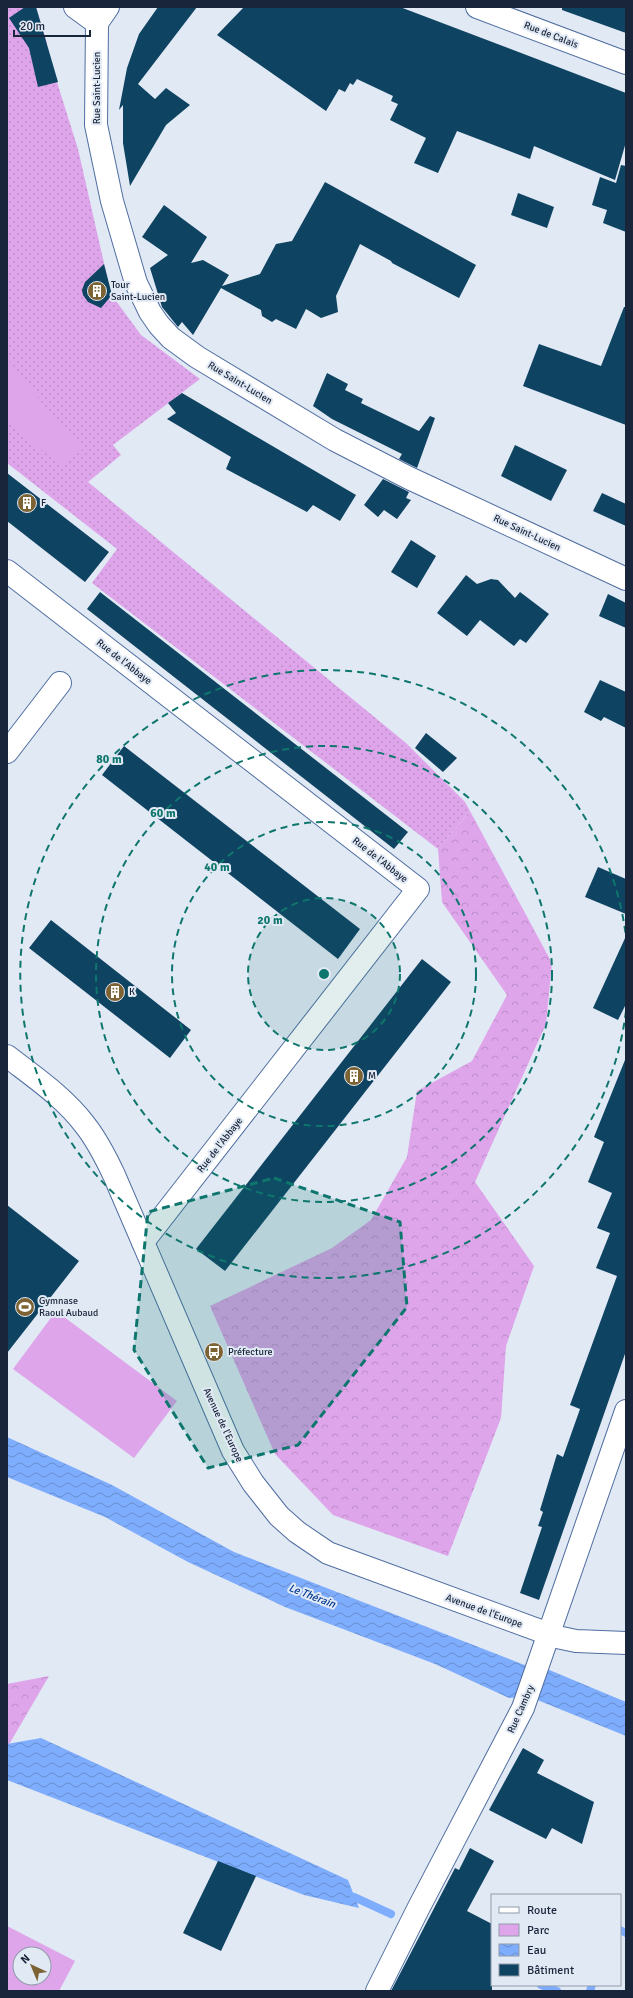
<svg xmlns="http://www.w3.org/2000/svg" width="633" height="1998" font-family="Signika,sans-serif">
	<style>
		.grass { fill: url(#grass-dots) }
		.forest { fill: url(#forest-crowns) }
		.park { fill: #dea5ea; fill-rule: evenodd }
		.water { fill: url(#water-waves) }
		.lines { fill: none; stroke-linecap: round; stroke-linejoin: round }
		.stream { stroke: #7fadfd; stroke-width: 8 }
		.building { fill: #0e4362 }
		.minor-casing { stroke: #506ea0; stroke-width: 24 }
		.major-casing { stroke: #506ea0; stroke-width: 24 }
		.minor { stroke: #fff; stroke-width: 22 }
		.major { stroke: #fff; stroke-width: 22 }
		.marked { fill: #0f766e; fill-opacity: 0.2; stroke: #0f766e; stroke-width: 3; stroke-dasharray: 8 5; stroke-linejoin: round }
		.ring { fill: none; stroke: #0f766e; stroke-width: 2; stroke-dasharray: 7 5 }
		.labels { text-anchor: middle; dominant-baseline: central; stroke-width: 4; stroke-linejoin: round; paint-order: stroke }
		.street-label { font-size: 10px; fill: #19253a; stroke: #e1e9f4 }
		.poi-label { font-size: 10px; fill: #19253a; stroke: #e1e9f4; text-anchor: start }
		.water-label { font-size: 11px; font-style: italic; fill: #033b94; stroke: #e1e9f4 }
		.centre { fill: #0f766e; stroke: #e1e9f4; stroke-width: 2 }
		.ring-label { font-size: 12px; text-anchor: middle; font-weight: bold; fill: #0f766e; stroke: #e1e9f4; stroke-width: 4; stroke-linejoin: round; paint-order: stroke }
	</style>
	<defs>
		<pattern id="grass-dots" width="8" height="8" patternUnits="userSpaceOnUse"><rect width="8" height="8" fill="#dea5ea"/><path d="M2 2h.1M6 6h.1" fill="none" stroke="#be8ec9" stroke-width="1.8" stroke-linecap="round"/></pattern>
		<pattern id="forest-crowns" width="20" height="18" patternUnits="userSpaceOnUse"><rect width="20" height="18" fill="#dea5ea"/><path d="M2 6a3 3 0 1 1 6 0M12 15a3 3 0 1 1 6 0" fill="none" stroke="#be8ec9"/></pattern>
		<pattern id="water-waves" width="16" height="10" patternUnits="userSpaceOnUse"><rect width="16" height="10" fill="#7fadfd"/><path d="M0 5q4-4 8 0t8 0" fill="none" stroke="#678dce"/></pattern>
	</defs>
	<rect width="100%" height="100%" fill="#e1e9f4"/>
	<path class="grass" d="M7,7h29l11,36 -2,1 33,105 33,145 30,41 59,44 -87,66 8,10 -33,27 318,261 59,59 5,9 -32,38 -346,-266 25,-34 -110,-86z"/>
	<g class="forest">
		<path d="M470,811l82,152 -6,61 -71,158 59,84 -28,80 -5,72 -53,138 -115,-41 -58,-61 -65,-148 122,-58 39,-28 36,-63 10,-66 55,-30 35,-66 -65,-93 -4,-53z"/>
		<path d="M49,1676l-42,72v-64z"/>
	</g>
	<g class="park">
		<path d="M7,358l51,65 25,26 -20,18 -56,-45z"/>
		<path d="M56,1311l121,90 -43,57 -121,-89z"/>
		<path d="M7,1926l68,35 -16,30h-52zM20,1954h24v24h-24z"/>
	</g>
	<g class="water">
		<path d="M7,1437l105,48 122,67 288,112 18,6 7,-1 79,33v34l-96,-39 -21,1 -74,-34 -150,-57 -97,-45 -83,-45 -98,-40z"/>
		<path d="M41,1738l307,142 11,28 -55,-13 -297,-115v-36z"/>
	</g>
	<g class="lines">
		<g class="stream">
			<path d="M354,1897l37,17"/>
			<path d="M620,1930l6,3"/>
			<path d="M541,1985l16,6"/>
			<path d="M590,1991l2,-6"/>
		</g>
	</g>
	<g class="building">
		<path d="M25,7h11l22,75 -20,5 -9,-39 -20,-30z"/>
		<path d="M158,7h39l-59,77 17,15 11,-11 24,17 -24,20 -36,61 -7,-43v-38l-4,5 8,-42 12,-34z"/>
		<path d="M244,7h156l226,86v49l-11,38 -81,-34 -4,13 -73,-28 -19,42 -24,-10 12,-25 -36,-18 8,-16 -7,-3 2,-5 -36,-17 -4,6 -3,-2 -5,9 -6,-3 -13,22 -109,-76z"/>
		<path d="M562,7h64v26l-64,-23z"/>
		<path d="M621,165l5,1v66l-23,-9 4,-13 -15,-5 8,-28 16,6z"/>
		<path d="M325,182l151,83 -17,33 -67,-35 -1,-2 -31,-17 -24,52 2,16 -17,6 -15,-9 -10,20 -20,-10 -4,3 -10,-6 -1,-6 -40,-22 -28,47 -11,-13 -4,5 -16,-20 -12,-39 18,-13 -26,-18 22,-32 43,32 -16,26 12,-3 26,15 -7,11 38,-12 16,-30 16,-3z"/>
		<path d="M518,193l36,14 -7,21 -36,-13z"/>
		<path d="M104,264l8,31 -11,13 -13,-6 -5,-7 -1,-5 3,-8z"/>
		<path d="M624,307h2v118l-103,-39 16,-42 62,22z"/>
		<path d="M327,373l21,11 -3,6 18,9 -2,4 58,28 11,-15 5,2 -18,50 -18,-9 3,-5 -70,-35 -19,-13z"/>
		<path d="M182,393l174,102 -16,26 -27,-16 -6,7 -81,-43 5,-12 -64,-38 9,-6 -8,-10z"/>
		<path d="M515,445l52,25 -16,31 -50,-25z"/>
		<path d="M7,473l102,79 -24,30 -78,-61z"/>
		<path d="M383,479l26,13 -3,6 5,2 -14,19 -13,-9 -6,7 -14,-12z"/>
		<path d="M602,493l24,11v22l-33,-15z"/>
		<path d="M411,540l25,16 -19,32 -26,-16z"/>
		<path d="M466,575l11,9 14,-5 7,1 17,18 5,-6 29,22 -23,29 -6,-4 -6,7 -34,-26 -13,16 -30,-23z"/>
		<path d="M100,592l308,240 -14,17 -307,-240z"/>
		<path d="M608,594l18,9v25l-27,-12z"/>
		<path d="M600,680l26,12v36l-22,-11 -3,4 -17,-9z"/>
		<path d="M426,733l31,25 -14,14 -28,-24z"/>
		<path d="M124,746l236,183 -22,30 -236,-184z"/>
		<path d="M598,867l28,12v35l-41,-17z"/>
		<path d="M51,920l140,110 -21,28 -141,-110z"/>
		<path d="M626,936v68l-8,16 -25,-12z"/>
		<path d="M422,959l29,23 -226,289 -29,-22z"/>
		<path d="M625,1060l1,291 -87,249 -19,-7 22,-66 -4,-1 5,-14 -3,-2 17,-56 6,3 17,-48 -10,-4 47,-129 -21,-8 14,-35 -13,-5 15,-35 -24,-11 16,-40 -10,-5z"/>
		<path d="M7,1205l72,56 -72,92z"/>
		<path d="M523,1748l21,12 -7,13 57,29 -12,42 -30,-16 -6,11 -57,-29z"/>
		<path d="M470,1848l24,13 -27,50 25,13v67h-101l64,-123 4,2z"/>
		<path d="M218,1861l38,15 -35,75 -38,-18z"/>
	</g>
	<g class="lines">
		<g class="minor-casing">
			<g id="minor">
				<path d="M75,7l22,16"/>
				<path d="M108,7l-11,16 -1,102 16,76 24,82 14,29 9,13 12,13 26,19 138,83 74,38 217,101"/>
				<path d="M7,571l411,318 -275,353"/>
				<path d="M7,752l53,-69"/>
				<path d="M7,1056c27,21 57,41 78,69 12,15 21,33 29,50l119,276 20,32 26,33 18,16 31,21 229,84 19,4 50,2"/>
				<path d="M377,1991l41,-82 105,-201 103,-297"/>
			</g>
		</g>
		<g class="major-casing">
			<path id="major" d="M477,7l149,56"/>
		</g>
		<use href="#minor" class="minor"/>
		<use href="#major" class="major"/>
	</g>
	<path class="marked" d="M274,1178l126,44 7,85 -109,138 -90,23 -74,-118 14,-138z"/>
	<circle cx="324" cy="974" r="76" fill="#0f766e" fill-opacity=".12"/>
	<g class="ring">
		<circle cx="324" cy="974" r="76"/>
		<circle cx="324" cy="974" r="152"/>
		<circle cx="324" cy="974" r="228"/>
		<path d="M626 1011A304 304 0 1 1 626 937"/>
	</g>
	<defs>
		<g id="building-disc" transform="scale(1)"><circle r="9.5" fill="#7d6334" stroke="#e1e9f4"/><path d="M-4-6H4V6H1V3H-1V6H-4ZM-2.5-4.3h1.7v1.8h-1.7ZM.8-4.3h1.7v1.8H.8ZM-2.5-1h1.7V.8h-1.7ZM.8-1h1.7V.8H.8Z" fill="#fff"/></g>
		<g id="stadium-disc" transform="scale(1)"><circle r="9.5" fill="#7d6334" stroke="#e1e9f4"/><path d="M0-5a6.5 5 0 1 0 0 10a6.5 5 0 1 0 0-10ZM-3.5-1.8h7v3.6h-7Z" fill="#fff"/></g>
		<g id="bus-disc" transform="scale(1)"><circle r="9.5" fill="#7d6334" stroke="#e1e9f4"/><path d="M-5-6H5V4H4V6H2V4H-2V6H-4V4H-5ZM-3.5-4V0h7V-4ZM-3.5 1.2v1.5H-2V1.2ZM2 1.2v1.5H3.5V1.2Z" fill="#fff"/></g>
	</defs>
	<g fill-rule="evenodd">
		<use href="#building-disc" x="97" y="291"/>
		<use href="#building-disc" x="27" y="503"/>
		<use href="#building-disc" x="115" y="992"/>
		<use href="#building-disc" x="354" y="1076"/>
		<use href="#stadium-disc" x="25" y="1307"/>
		<use href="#bus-disc" x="214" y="1352"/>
	</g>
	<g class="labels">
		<g class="street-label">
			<text transform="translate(551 35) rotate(21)">Rue de Calais</text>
			<text transform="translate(97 88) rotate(-90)">Rue Saint-Lucien</text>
			<text transform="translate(240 383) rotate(31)">Rue Saint-Lucien</text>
			<text transform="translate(527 533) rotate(25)">Rue Saint-Lucien</text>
			<text transform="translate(124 662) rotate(38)">Rue de l'Abbaye</text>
			<text transform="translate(380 860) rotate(38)">Rue de l'Abbaye</text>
			<text transform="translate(220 1145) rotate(-52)">Rue de l'Abbaye</text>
			<text transform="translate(223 1425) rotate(65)">Avenue de l'Europe</text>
			<text transform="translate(484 1611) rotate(20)">Avenue de l'Europe</text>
			<text transform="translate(521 1709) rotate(-66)">Rue Cambry</text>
		</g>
		<g class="poi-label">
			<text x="111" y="285">Tour<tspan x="111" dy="12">Saint-Lucien</tspan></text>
			<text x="41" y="503">F</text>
			<text x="129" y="992">K</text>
			<text x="368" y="1076">M</text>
			<text x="39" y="1301">Gymnase<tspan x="39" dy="12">Raoul Aubaud</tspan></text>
			<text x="228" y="1352">Préfecture</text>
		</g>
		<g class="water-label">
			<text transform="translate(312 1596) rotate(21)">Le Thérain</text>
		</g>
	</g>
	<circle cx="324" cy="974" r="6" class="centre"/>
	<g class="ring-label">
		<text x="109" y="763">80 m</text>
		<text x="163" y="817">60 m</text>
		<text x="217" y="871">40 m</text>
		<text x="270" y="924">20 m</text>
	</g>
	<rect width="633" height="1998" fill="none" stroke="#19253a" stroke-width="16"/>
	<rect x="491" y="1894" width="130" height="92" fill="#e1e9f4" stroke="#919baa"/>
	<rect x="499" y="1907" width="20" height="6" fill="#ffffff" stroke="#919baa"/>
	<text x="527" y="1914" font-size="12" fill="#19253a">Route</text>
	<rect x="499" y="1924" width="20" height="12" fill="#dea5ea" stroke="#919baa"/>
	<text x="527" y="1934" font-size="12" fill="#19253a">Parc</text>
	<rect x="499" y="1944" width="20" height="12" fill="url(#water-waves)" stroke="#919baa"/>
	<text x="527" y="1954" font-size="12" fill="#19253a">Eau</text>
	<rect x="499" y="1964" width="20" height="12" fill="#0e4362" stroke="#919baa"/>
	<text x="527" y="1974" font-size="12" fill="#19253a">Bâtiment</text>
	<g transform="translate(32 1966) rotate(316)"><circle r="19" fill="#e1e9f4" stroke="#919baa"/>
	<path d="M0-3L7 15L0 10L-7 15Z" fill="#7d6334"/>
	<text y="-6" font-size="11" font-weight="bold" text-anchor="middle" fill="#19253a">N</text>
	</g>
	<path d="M14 30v6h76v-6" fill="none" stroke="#19253a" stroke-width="2"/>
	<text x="20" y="30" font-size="12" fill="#19253a" stroke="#e1e9f4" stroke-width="3" paint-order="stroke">20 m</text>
</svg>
